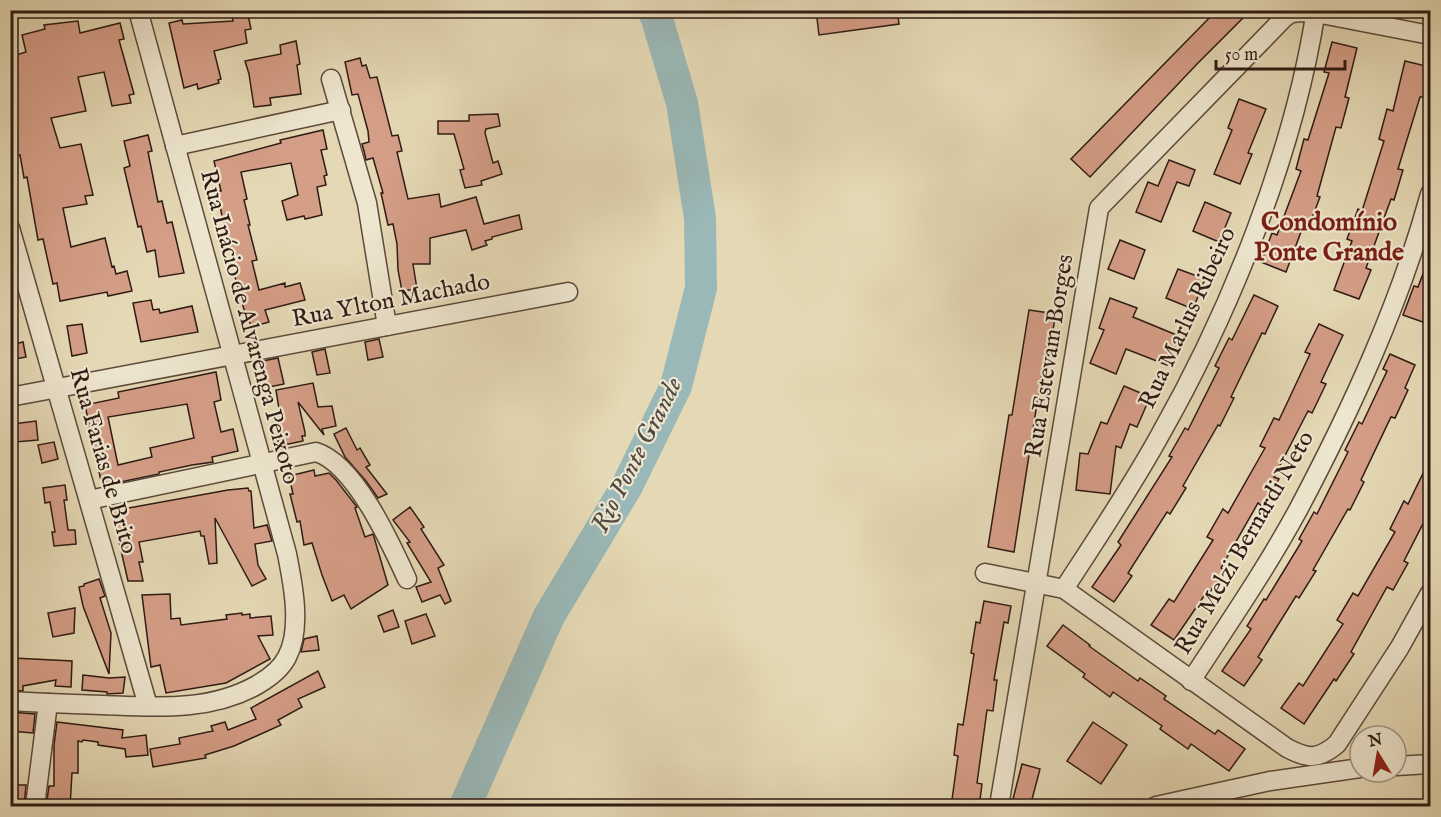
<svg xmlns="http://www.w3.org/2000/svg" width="1441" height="817" font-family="'IM FELL English',serif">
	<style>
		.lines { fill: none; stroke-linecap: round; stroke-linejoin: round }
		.river { stroke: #9ab8b7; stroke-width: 32 }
		.building { fill: #d59e87; stroke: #2f1b14; stroke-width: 1.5; fill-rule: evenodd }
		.street-casing { stroke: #5c4a3c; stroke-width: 21 }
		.street { stroke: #eee6cf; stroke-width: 18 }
		.labels { text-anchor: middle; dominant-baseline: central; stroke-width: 4.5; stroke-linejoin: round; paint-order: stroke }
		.street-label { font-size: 24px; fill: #2f1b14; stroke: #eee6cf }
		.neighbourhood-label { font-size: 26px; font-weight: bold; fill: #7a1f14; stroke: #eee6cf }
		.water-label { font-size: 26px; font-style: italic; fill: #4f4a45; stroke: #eee6cf }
	</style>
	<rect width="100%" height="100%" fill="#e5d9b5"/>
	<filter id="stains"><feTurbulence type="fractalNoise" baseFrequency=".00333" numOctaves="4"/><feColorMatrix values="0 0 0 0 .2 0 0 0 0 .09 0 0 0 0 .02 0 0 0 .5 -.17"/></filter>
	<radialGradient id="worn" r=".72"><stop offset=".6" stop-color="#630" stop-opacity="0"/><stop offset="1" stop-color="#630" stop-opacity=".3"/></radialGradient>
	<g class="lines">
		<path class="river" d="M465,806l84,-190 78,-130 49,-100 25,-98 -1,-70 -18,-115 -25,-84 -4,-9"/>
	</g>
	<g class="building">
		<path d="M240,10h7l4,19 -6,1 2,13 -33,8 7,28 -3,1 1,3 -21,6 -1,-5 -13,4 -15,-65 13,-3 1,4 50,-3 -2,-9z"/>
		<path d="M816,10h81l2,14 -80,11z"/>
		<path d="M1217,10h34l-54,54 -107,113 -19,-18z"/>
		<path d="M78,21l2,12 40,-10 4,16 -5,1 15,54 -5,1 2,8 -19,3 -8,-34 -26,5 8,34 -35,7 9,30 21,-4 12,51 -8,1 2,8 -24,4 8,39 34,-9 7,29 2,-1 2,8 11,-3 5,20 -24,5 -1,-4 -47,9 -3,-18 -4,1 -10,-45 -5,1 -11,-63 -3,1 -4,-23 -5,1 -5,-15v-84l16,-5 -4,-17 23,-6 -1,-4z"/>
		<path d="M296,41l4,23 -3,1 4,29 -31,4 1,7 -17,2 -5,-33 -4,-13 36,-7 -1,-9z"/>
		<path d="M1332,42l25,6 -12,49 4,1 -8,30 -5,-1 -19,69 3,1 -11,29 -5,-2 -18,48 -25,-10 11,-29 5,2 24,-64 -5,-2 8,-30 4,1 21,-67 -5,-1z"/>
		<path d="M360,58l2,8 4,-1 4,13 7,-1 15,59 6,-1 4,16 -5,1 11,47 31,-5 2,13 35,-10 8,27 35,-9 3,14 -30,8v2l-7,2 2,4 -15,5 -6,-20 -36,8v26h-17l4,25 -15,2 -4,-21 -1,-26 -4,-20 -5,1 -7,-32h2l-10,-35 -7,2 -2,-9 -2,-7 7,-2 -1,-11 -10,-37 -6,1 -7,-33z"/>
		<path d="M1405,61l25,6 -7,30h-3l-22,72 5,1 -9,30 -3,-1 -25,69 5,2 -12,29 -25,-9 18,-49 -5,-2 11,-30 4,2 22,-70 -5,-2 8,-30 6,2z"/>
		<path d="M1239,99l27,10 -18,44 4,1 -12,30 -26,-10 18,-44 -4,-2z"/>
		<path d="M498,114l2,12 -14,3 -1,4 8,30 5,-2 4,13 -21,7 1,4 -17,3 -5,-18 4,-1 -10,-35h-16v-13h31v-6z"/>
		<path d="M323,130l4,19 -6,1 6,25 -3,1 2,9 -9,2 5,28 -17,4 -1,-3 -17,4 -5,-19 16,-6 -7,-32 -50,9 6,27 -3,1 6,25h-2l9,35 -5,1 7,29 26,-7v4l15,-4 5,17 -40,10 4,12 -18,5 -4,-15 -2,1 -11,-40 3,-1 -15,-56 -5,-25h4l-7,-30 67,-18 -1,-3z"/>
		<path d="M148,135l4,16 -4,1 10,50 4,-1 5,22 5,-1 12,51 -25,4 -4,-27 -8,2 -6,-26 -3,1 -14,-59 6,-2 -6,-25z"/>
		<path d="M1169,160l26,10 -6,16 -12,-4 -16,40 -25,-10 12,-30 10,4z"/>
		<path d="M1205,202l26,11 -12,29 -26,-11z"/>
		<path d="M1120,240l25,10 -11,29 -26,-10z"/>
		<path d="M1429,258h2v67l-28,-10 11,-29 4,1z"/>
		<path d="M1178,269l27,10 -12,30 -27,-11z"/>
		<path d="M1254,295l24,11 -13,28 -3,-1 -31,64 3,1 -14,28 -2,-1 -35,61 3,2 -16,26 -3,-2 -39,61 4,3 -18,26 -22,-15 29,-42 -3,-3 54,-85 -3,-1 16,-28 3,2 31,-62 -4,-2 14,-28 3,2z"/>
		<path d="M1110,298l27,10 -4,9 46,19 -12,29 -41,-16 -10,25 -26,-11 14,-33 -5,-2z"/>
		<path d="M151,300l2,10 6,-1 1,4 32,-7 6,26 -57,10 -8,-39z"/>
		<path d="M1029,310l27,4 -6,31h-3l-9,52 -24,155 -26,-5 21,-132h3z"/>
		<path d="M82,324l5,29 -15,3 -5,-30z"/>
		<path d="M1319,324l24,11 -22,47 5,2 -14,29 -4,-2 -34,66 5,2 -16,28 -5,-4 -37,65 3,2 -17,27 -3,-1 -30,44 -23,-15 18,-26 5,3 39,-62 -6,-3 16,-28 5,4 37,-65 -5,-2 14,-28 5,2 31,-66 -5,-2z"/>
		<path d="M379,339l4,18 -15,3 -3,-18z"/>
		<path d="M23,342l3,15 -16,3v-15z"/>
		<path d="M325,349l5,24 -13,2 -5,-23z"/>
		<path d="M1390,354l25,11 -10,23 3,2 -13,28 -4,-1 -30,63 3,2 -14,28 -2,-1 -35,61 3,1 -17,27 -3,-2 -38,61 4,3 -18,26 -22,-15 29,-42 -4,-3 17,-27 2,1 36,-59 -3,-2 15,-27 3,2 31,-62 -3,-2 14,-28 3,2 25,-53 -4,-2z"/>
		<path d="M278,358l6,26 -25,5 -6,-26z"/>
		<path d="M216,372l5,28 -7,2 7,30 12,-3 5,22 -26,6 1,5 -21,3 -33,7v2l-53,11 -1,-6 -4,2 -16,-76 34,-7 -1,-6zM187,404l7,34 -44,10 2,9 -34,8 -10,-48z"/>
		<path d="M313,383l5,24 14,-1 4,20 -14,3 2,6 -26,-33 7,30v4h-3l1,5 -24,5 -6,-30 7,-1 -4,-25z"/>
		<path d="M1124,386l26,11 -13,30 -7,-3 -9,24 -5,-2 -6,48 -34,-4 4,-37 8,1 13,-32 6,2z"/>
		<path d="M36,421l2,19 -23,2 -2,-18z"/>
		<path d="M346,428l11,22 3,-2 10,17 -4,2 21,27 -9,4 -12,-17 -21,-24 -11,-23z"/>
		<path d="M54,442l4,17 -16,4 -4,-18z"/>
		<path d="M1431,457v51l-27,53 4,2 -15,27 -6,-3 -36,65 3,2 -18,27 -2,-2 -30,45 -23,-16 18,-25 4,3 40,-62 -6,-4 16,-27 5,3 37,-64 -5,-3 14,-28 4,3z"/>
		<path d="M314,470l1,6 14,-3 7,7 21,27 -2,1 10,29 8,-3 1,3 14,48 -37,24 -7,-14 -12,6 -10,-26 -10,-32 -8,2 -4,-24 -3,1 -7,-28h3l-4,-18z"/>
		<path d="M65,485l2,15h-3l4,30h7l1,14 -22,2 -2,-14h3l-5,-30 -5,1 -2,-15z"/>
		<path d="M248,488l1,3h2l3,37 13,-3 5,16 -17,3 3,21 8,14 -14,7 -37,-68 2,45 -8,1 -5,-28h-3l-1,-5 -61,11 4,20h-4l4,19h-15l-16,-70 116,-21z"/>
		<path d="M410,507l14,20 -3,2 23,36 -6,3 13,33 -6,3 -5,-9 -18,7 -6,-15 15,-5 -24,-39 3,-1 -17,-22z"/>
		<path d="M99,579l6,17 -5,2 11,35 -2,41 -26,-68 -4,-19 5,-1v-2z"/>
		<path d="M170,594l1,25 9,-1 1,7 46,-6 -1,-4 16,-2v2l8,-1v4l21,-2 2,19 -15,1 12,23 -44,24 -60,10 -6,-28 -9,2 -9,-72z"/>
		<path d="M984,601l27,5 -3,17 -4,-1 -10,58h3l-4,31 -6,-1 -10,73 5,1 -3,23h-28l7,-51 -4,-1 4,-31 5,1 11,-71 -3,-1 5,-31 4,1z"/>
		<path d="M75,608l-1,25 -21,4 -5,-24z"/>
		<path d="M393,610l6,17 -15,5 -6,-16z"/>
		<path d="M426,614l9,22 -23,8 -7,-23z"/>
		<path d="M1063,625l27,20 -1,1 49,35 2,-3 26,18 -2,3 51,35 3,-4 27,19 -16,22 -38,-27 -3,5 -28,-20 2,-3 -49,-34 -3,5 -27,-20 2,-3 -38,-28z"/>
		<path d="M317,636l2,14 -18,2 3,-13z"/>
		<path d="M13,658l59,3 -1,26 -16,-1 1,-6 -33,6v5l-13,-1v-17h6z"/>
		<path d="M318,671l7,16 -27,12 4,8 -24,13 3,5 -47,21 -29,9 1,3 -53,9 -3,-18 30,-5 -1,-6 34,-7 -2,-5 14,-4 3,8 28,-11 -5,-11z"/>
		<path d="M83,675l26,3 16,-1 -2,16 -16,1v-2l-25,-2z"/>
		<path d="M10,712l25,2 -2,19 -23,-2z"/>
		<path d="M57,722l66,8 -1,8 24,-3 2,20 -22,2 -1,-8 -27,-4v-3l-15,-2 -1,2 -4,-1v32h-6l-2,34h-24l3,-21h5v-41z"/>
		<path d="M1093,722l34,23 -26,39 -34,-23z"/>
		<path d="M1022,764l18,5 -10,38 -18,-4z"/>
		<path d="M10,785h16l-2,22h-14z"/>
	</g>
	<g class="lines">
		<g class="street-casing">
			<g id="street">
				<path d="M331,79l36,124 20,123"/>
				<path d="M175,146l166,-36"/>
				<path d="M10,228l138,478"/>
				<path d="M10,397l558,-105"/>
				<path d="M89,500l227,-48c39,12 75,92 91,127"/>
				<path d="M985,573l79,16 223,159c21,11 31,12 50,-4l63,-97 30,-54"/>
				<path d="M1064,589c33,-51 67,-101 96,-154 71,-125 134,-282 156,-425"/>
				<path d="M1191,681c37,-57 75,-112 107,-171 53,-100 102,-206 132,-316"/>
				<path d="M10,701c31,2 61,3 92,4 53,2 107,7 155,-20 12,-7 24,-16 30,-28 15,-28 6,-73 0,-103l-149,-544"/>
				<path d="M1396,766l34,-2"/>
				<path d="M35,806l13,-103"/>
				<path d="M999,806l100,-598 186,-191 7,-4 8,-1 16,1 114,22"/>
				<path d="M1156,806l114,-25 90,-13"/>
			</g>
		</g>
		<use href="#street" class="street"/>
	</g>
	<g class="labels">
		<g class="street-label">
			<text transform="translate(391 301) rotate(-11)">Rua Ylton Machado</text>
			<text transform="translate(1188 318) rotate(-65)">Rua Marlus Ribeiro</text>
			<text transform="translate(249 327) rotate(75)">Rua Inácio de Alvarenga Peixoto</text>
			<text transform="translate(1050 356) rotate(-81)">Rua Estevam Borges</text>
			<text transform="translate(103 461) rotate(74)">Rua Farias de Brito</text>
			<text transform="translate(1245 543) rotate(-60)">Rua Melzi Bernardi Neto</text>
		</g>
		<g class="neighbourhood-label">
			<text x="1329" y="222">Condomínio<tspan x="1329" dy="30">Ponte Grande</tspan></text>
		</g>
		<g class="water-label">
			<text transform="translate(637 455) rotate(-63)">Rio Ponte Grande</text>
		</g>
	</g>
	<rect width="1441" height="817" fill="none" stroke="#e5d9b5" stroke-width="36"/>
	<rect x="12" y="12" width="1417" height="793" fill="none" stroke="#2f1b14" stroke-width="3"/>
	<rect x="18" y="18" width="1405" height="781" fill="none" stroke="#2f1b14" stroke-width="1.5"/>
	<g transform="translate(1378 754) rotate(349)"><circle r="28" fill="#eee6cf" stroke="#a29584" stroke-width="1.5"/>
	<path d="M0-4.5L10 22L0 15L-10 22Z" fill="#8f2418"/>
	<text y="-9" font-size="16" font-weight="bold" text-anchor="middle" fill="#2f1b14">N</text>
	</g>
	<path d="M1216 60v9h129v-9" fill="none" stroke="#2f1b14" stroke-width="3"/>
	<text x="1225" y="60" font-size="18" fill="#2f1b14" stroke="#eee6cf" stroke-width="4.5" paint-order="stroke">50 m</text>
	<rect width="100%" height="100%" filter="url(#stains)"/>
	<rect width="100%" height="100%" fill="url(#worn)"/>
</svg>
